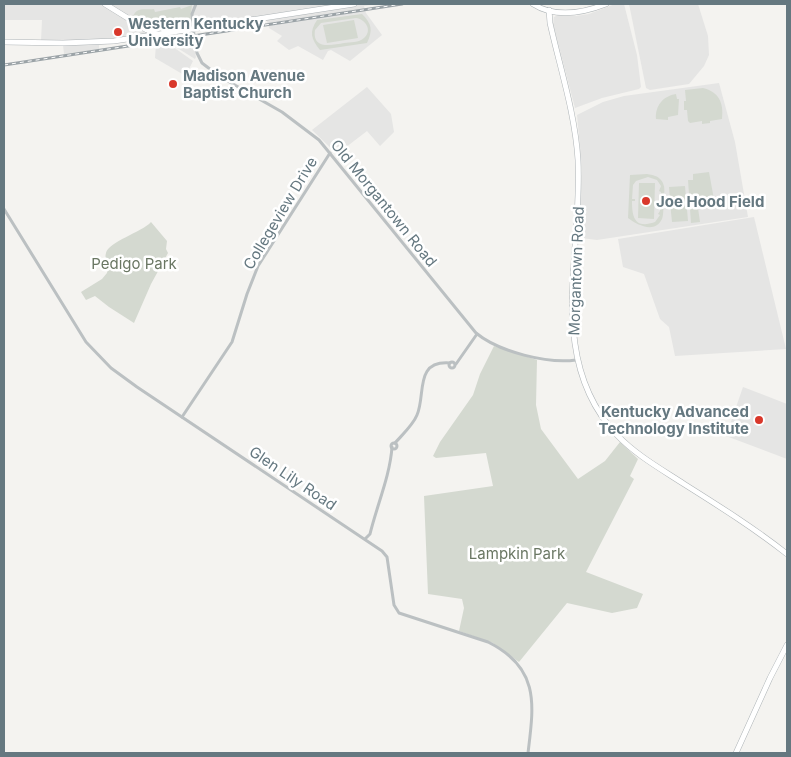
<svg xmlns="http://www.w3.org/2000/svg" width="791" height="757" font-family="Inter,sans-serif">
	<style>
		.built { fill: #e5e5e4 }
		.green { fill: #d4d9d0; fill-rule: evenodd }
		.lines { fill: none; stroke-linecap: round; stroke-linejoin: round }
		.primary-casing { stroke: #aeb4b7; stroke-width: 6 }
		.tertiary { stroke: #bbc0c2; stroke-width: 3 }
		.primary { stroke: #fff; stroke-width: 5 }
		.rail-casing { stroke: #9ba3a7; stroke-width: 3 }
		.rail { stroke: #fff; stroke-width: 1; stroke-dasharray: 4; stroke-linecap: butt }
		.poi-dot { fill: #d9382b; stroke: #fff; stroke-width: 2 }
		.labels { text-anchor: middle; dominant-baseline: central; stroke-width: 5; stroke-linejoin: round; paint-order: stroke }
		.poi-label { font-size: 15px; font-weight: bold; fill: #657880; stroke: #fff; text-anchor: start }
		.street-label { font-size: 15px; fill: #657880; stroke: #fff }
		.park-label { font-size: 15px; fill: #6a7763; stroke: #fff }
	</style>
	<rect width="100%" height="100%" fill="#f4f3f0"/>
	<g class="built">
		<path d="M4,4h375l-15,2 2,7 16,22 -32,26 -19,-11 -3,1 -5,9 -25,-14 -9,4 -12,-9 5,-5 -13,-8 -2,-7 -168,24v4l-35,5 -1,-9 -22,-4 1,-21h-38z"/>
		<path d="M615,4h9l13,51 4,32 -2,2 -37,9 -27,10 -22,-84 1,-7 4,-2 18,1 13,-2z"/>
		<path d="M629,4h69l10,32 1,19 -5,11 -15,18 -39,6 -4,-2z"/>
		<path d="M192,37l4,20 -1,2 -24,-15h-2l24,17 -7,14h-2l-29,-17 1,-14z"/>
		<path d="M719,83l16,59 13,75 -151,23 -16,-2 -2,-4 3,-63 -5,-56 26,-13 21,-6z"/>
		<path d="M367,87l24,27 3,18 -14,14 -13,-15 -30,23 -25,-24z"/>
		<path d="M754,217l32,132 -111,7 -6,-29 -9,-8 -16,-45 -21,-7 -5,-28z"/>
		<path d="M743,387l44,17v55l-61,-23z"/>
	</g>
	<g class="green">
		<path d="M192,5l-2,18 -3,3 -33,5 -22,-12c4,-13 11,-9 22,-10l1,3 25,-5 1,2z"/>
		<path d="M362,14c10,10 11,16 5,29l-47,7c-9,-11 -11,-18 -3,-30zM356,18c9,1 17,12 8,20 -5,5 -14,4 -20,5 -12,2 -32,7 -29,-13l6,-7z"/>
		<path d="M354,20l4,18 -31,5 -4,-18z"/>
		<path d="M703,88c16,4 21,15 19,31l-12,2v2l-8,1v-3l-12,2 -2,-2 -1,-11h-3v-9h2l-1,-11z"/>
		<path d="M676,94l1,5h2l-1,16 -10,2v3l-12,-1c-1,-13 7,-23 20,-25z"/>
		<path d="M709,172l6,33 -17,3 2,14 -9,1 -3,-43h5v-6z"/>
		<path d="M647,174c6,1 11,2 14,6 5,6 3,13 3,20 -1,6 0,14 -2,19 -7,15 -25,6 -34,-1l2,-43zM648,177l9,3 4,6 -2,5 2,1 -1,19 -2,3 2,1 -5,7c-20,7 -23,-4 -23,-21h3v-2h-3l1,-14 3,-4z"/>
		<path d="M639,183h16l-1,36 -16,-1z"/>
		<path d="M685,186l3,35 -16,1 -2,-20 -3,-1 3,-2 -1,-12z"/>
		<path d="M151,222l16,19 -1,8 2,4 -17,31 -17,39 -25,-16 -14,-11 -9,4 -5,-8 21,-13 5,-6c2,-7 -3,-14 -1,-20 2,-11 36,-21 45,-31z"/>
		<path d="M494,346l43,14 -1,45 5,24 37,50 27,-18 15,-19 18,17 -8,17 4,3 -48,93 57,22 -6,14 -25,5 -45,-10 -48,59 -26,-19 -34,-12 5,-23 -2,-9 -34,-5 -4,-98 69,-10 -7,-33 -50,5 -3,-2 7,-14 33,-47 7,-21z"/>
	</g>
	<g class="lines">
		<g class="primary-casing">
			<g id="primary">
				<path d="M105,4l42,26 10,4"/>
				<path d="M533,4c22,14 50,9 73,0"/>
				<path d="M549,10l1,13c10,45 25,90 28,137 5,92 -33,199 39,275 19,20 44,34 67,49 35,22 70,44 103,70"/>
				<path d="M4,42l59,1 51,-2 240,-37"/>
				<path d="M736,753l34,-75 17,-33"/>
			</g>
		</g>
		<g class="tertiary">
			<path d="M196,4l-4,10 1,14 4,25 5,10 17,13 63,36 37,28 157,193c23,19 72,31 100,27"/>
			<path d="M4,209l82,133 25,26 26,19 245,164 5,6 7,48 5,8 89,29c52,26 46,62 40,111"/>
			<circle cx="452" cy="365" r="3"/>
			<path d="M456,364l21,-30"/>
			<path d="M182,417l50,-75 15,-48 11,-28 72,-113"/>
			<circle cx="394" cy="446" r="3"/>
			<path d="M395,443c7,-8 18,-18 22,-28 9,-20 -3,-55 33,-52"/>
			<path d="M365,539l5,-5c7,-29 20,-58 22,-87"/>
		</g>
		<use href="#primary" class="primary"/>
		<g class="rail-casing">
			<path id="rail" d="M4,65l398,-61"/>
		</g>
		<use href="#rail" class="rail"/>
	</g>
	<g class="poi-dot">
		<circle cx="118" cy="32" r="5"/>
		<circle cx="173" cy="84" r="5"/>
		<circle cx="646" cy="201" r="5"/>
		<circle cx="759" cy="420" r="5"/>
	</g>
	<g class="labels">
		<g class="poi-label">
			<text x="128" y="23">Western Kentucky<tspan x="128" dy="17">University</tspan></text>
			<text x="183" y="75">Madison Avenue<tspan x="183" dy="17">Baptist Church</tspan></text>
			<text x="656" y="201">Joe Hood Field</text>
			<text x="749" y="411" text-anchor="end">Kentucky Advanced<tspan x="749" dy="17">Technology Institute</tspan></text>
		</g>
		<g class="street-label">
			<text transform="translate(384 203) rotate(51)">Old Morgantown Road</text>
			<text transform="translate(280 213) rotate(-59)">Collegeview Drive</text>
			<text transform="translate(576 271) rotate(-88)">Morgantown Road</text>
			<text transform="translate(293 478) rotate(34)">Glen Lily Road</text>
		</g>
		<g class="park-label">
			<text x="134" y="263">Pedigo Park</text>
			<text x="517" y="553">Lampkin Park</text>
		</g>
	</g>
	<rect width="791" height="757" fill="none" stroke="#657880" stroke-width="10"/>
</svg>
